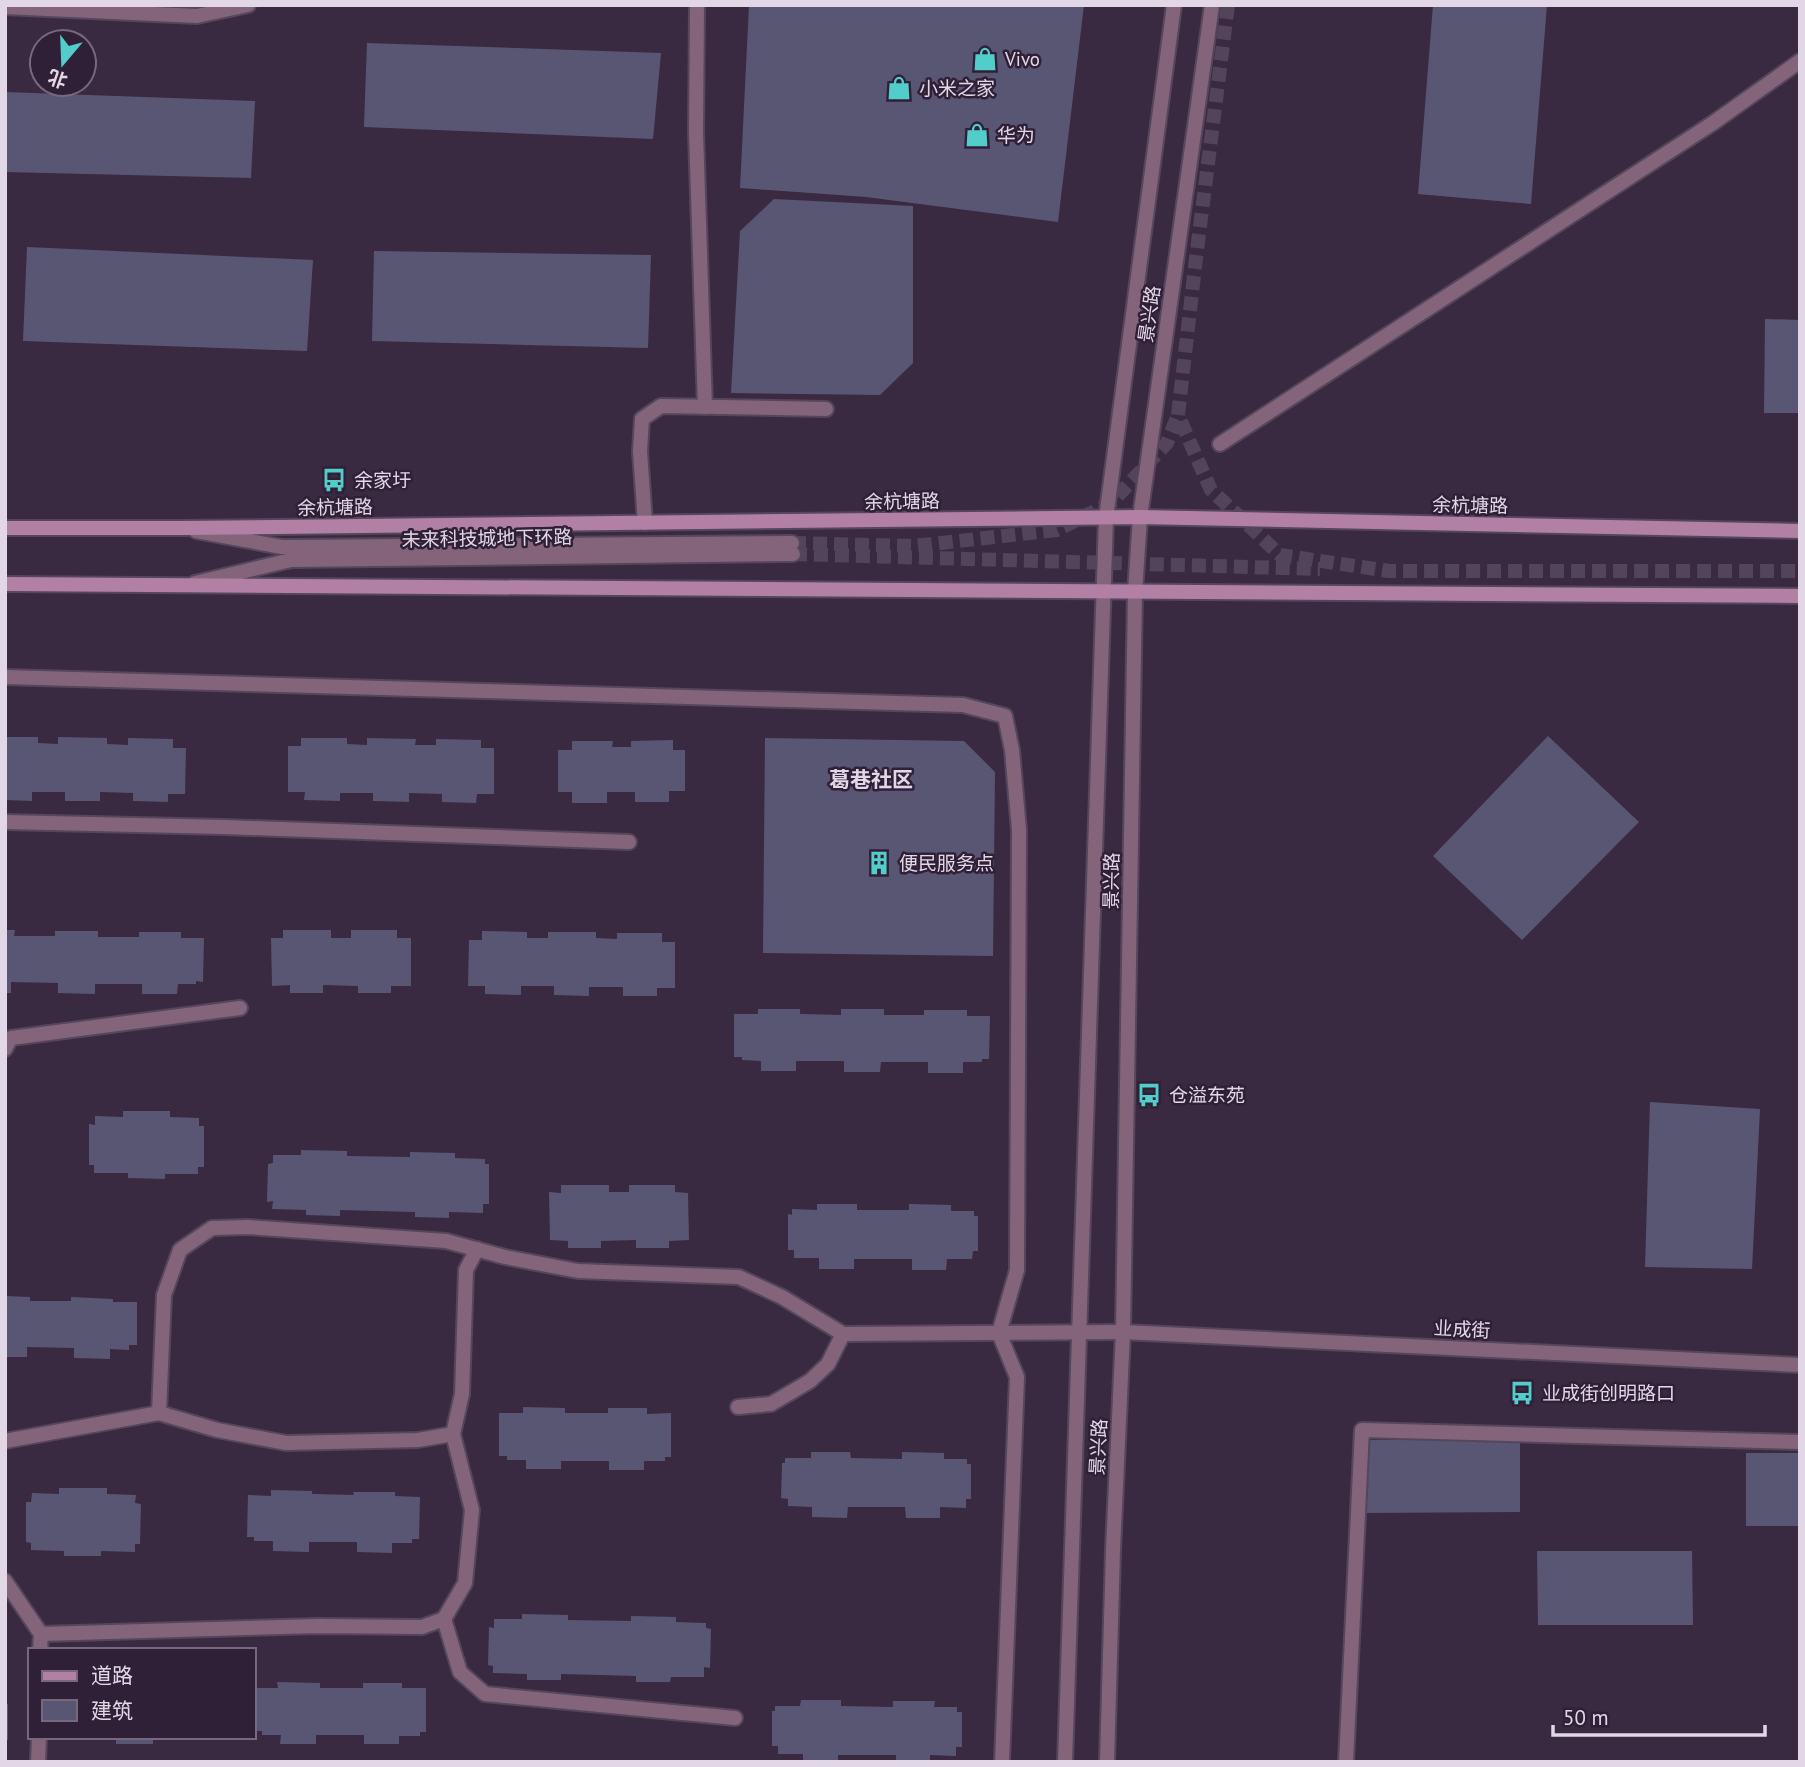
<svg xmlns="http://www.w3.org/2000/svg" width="1805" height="1767" font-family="'PT Sans','Noto Sans SC',sans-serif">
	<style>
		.building { fill: #595673 }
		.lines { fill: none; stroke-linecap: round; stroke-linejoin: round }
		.tertiary-tunnel { stroke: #52445b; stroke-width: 14; stroke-dasharray: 14 7; stroke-linecap: butt }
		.service-casing { stroke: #54465c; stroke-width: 18 }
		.pedestrian-casing { stroke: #54465c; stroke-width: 18 }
		.minor-casing { stroke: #54465c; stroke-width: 18 }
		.tertiary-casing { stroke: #54465c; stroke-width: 18 }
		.secondary-casing { stroke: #54465c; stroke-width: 18 }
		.service { stroke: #83647b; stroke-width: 14 }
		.pedestrian { stroke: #83647b; stroke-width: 14 }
		.minor { stroke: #83647b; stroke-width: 14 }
		.tertiary { stroke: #83647b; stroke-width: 14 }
		.secondary { stroke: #b280a5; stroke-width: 14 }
		.labels { text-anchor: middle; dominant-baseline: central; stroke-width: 5; stroke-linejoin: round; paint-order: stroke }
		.poi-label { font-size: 19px; fill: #e1d7e7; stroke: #2f2037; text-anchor: start }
		.street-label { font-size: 19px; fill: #e1d7e7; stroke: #2f2037 }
		.neighbourhood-label { font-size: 21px; font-weight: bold; fill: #e1d7e7; stroke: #2f2037 }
	</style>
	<rect width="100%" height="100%" fill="#392a42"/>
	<g class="building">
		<path d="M749,5h335l-26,217 -192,-25 -126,-9z"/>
		<path d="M1433,5h114l-16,199 -113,-10z"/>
		<path d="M367,43l294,10 -8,86 -289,-12z"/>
		<path d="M5,92l250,9 -4,77 -246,-6z"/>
		<path d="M774,199l139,7v157l-33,32 -149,-2 9,-162z"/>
		<path d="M27,247l286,13 -6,91 -284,-10z"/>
		<path d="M374,251l277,4 -3,93 -276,-7z"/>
		<path d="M1765,319l35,1v93h-36z"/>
		<path d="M1548,736l91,86 -117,118 -89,-84z"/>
		<path d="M5,737h33v6l20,1v-7l49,1v6l21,1v-7l45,1v9h13l-1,46h-17v8l-35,-1v-8l-33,-1v9h-35v-9h-33v9l-27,-1z"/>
		<path d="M301,738h46v6l20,1v-7l49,1 -1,6h21v-6l45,1v8h13v46h-17l-1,9 -34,-1v-8l-33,-1v9l-36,-1v-8h-33v8l-36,-1 1,-8h-17v-46h13z"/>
		<path d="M765,738l199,3 31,31 -2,184 -230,-3z"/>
		<path d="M673,740v10h12v41h-16v11h-34v-10h-28v11h-35v-11h-14v-42h14v-9h41l-1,6h19v-6z"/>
		<path d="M5,930h10l-1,6h41v-5h43v6h41v-5h42v6h23l-1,44 -7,-1v3h-18l-1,10h-35v-10h-47v10l-37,-1v-10l-47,-1v11h-6z"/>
		<path d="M283,930h48v8h20v-8h46v8h14v48h-20v7h-33v-7l-35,-1v8h-33v-8l-18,1 -1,-48h12z"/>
		<path d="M482,931l45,1v6h21v-6h48v6l21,1v-6h45v9h13v46h-18v8h-34v-9h-34v9l-35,-1v-9h-33v9l-36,-1v-8h-17l1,-46h13z"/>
		<path d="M758,1009h42v5l41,1v-6h43v6h40v-5h43v6h23l-1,43h-7v3h-19v11h-35v-11h-47l-1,10h-36v-11h-48v10h-35v-10l-19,-1v-3h-8v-43h24z"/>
		<path d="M1650,1102l110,7 -8,160 -107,-2z"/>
		<path d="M123,1111h47v6l29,1v8h5v41h-6v7h-33v5l-37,-1v-5h-34v-8h-5v-41l6,1v-9l28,1z"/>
		<path d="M301,1150l46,1v5l63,1v-5l45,1v5l30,1v5h4v40h-6v9l-34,-1v6l-34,-1v-5l-75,-2v6l-34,-1v-5l-34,-1 1,-8 -6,1 1,-38 5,-1v-8h28z"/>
		<path d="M561,1185h48v7h20v-7h46v7l13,1 1,47 -20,1v7h-33v-8l-35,1v7h-33v-7l-18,-1 -1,-48 12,1z"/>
		<path d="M817,1204h40v6h52v-6l42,1v6h23v5h4v35h-5l-1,8h-25l-1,11h-34v-11h-58v10h-35v-11h-25v-8h-6v-36l4,1v-6l25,1z"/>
		<path d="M5,1296l25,1v4h41v-4l42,2v3h24v43h-8v5l-19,-1v10l-36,-1v-10l-47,-1v10h-22z"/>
		<path d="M523,1407l42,1v5h43v-5h39v6l24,-1v44h-6v4h-21v9h-35v-9h-48v8h-35v-9h-19v-4h-8v-43h24z"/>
		<path d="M1520,1439v73l-155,1 5,-73z"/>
		<path d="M811,1452h39l1,6 51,1v-7l42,1v6h23v5h4v35h-5v9l-26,-1v11h-34l-1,-11h-57l-1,11 -35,-1v-10l-24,-1v-7l-7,-1 1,-35h3v-5h26z"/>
		<rect x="1746" y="1453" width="54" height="73"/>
		<path d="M59,1488h48v6l29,1 -1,8 6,1 -1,40h-5v8l-34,-1v5h-37v-5l-33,-1v-7l-5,-1v-40h5l1,-9 27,1z"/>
		<path d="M271,1490l41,1v3l42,1 -1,-3h42v4l25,1 -1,42h-7v4h-20v10l-35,-1v-10h-48v10l-36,-1v-10h-19v-4h-7l1,-42 23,1z"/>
		<path d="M1537,1551h155l1,74h-155z"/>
		<path d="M522,1614l46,1v5l63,1v-5l45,1v5l30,1v5l5,1 -1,39 -6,-1v10h-33l-1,5h-34v-6l-75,-2v6h-34v-6l-34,-1v-7l-5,-1 1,-38 5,1v-9h28z"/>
		<path d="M277,1682l43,1v5h43v-5h39v5h24v44h-6v4h-21v8h-35v-9h-48v9h-36l1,-9h-19v-4h-8v-43h24z"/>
		<path d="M801,1700h40v6l52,1v-6h42l-1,6h23v5h5v35h-6v9l-26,-1v7h-34v-7h-58v7h-35v-8h-25v-8h-6v-35h3v-5h25z"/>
		<path d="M5,1703l3,1v36l-3,-1z"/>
		<rect x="116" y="1737" width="37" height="7"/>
	</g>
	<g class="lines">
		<g class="tertiary-tunnel">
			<path d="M1228,5l-32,253 -18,157 33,75 69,65 109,16h411"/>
			<path d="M792,543l122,3 143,-16 54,-27 56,-60 11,-28"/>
			<path d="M793,554l527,15"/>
		</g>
		<g class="service-casing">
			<g id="service">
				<path d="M697,5l-1,128 9,274"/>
				<path d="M5,7l192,9 51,-11"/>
				<path d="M5,677l958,28 42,11 7,34 7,80 -2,440 -18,63 18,44 -15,385"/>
			</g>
		</g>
		<g class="pedestrian-casing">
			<path id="pedestrian" d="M1220,444l493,-321 87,-62"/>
		</g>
		<g class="minor-casing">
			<g id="minor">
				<path d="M645,523l-5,-72 2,-32 19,-13 165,3"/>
				<path d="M5,822l219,5 405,15"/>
				<path d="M5,1049l6,-11 229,-30"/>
				<path d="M738,1407l33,-3 39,-23 18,-17 15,-30"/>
				<path d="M159,1413l58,17 69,13 132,-3 35,-6 9,-40 4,-124 11,-21"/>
				<path d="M5,1441l154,-28 5,-118 16,-45 32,-22 36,-1 198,14 59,16 73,14 161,6 43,20 61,37 280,-2"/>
				<path d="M5,1581l36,53 -1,16"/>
				<path d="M444,1619l16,53 25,22 250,24"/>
				<path d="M41,1634l277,-8 104,1 22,-8 21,-36 7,-73 -19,-76"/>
				<path d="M38,1762l1,-25"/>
				<path d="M1346,1762l16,-332 438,12"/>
			</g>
		</g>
		<g class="tertiary-casing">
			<g id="tertiary">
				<path d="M196,531l86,16 510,-4"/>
				<path d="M195,583l96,-23 502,-6"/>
				<path d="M1123,1332l677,33"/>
				<path d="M1065,1762l41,-1244 68,-513"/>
				<path d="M1107,1762l6,-212 10,-218 12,-740 5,-75 72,-512"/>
			</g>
		</g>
		<g class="secondary-casing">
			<g id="secondary">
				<path d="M5,528h177l958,-11 660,14"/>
				<path d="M5,584l1795,12"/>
			</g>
		</g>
		<use href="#service" class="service"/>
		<use href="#pedestrian" class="pedestrian"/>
		<use href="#minor" class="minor"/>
		<use href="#tertiary" class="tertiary"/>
		<use href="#secondary" class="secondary"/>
	</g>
	<defs>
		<g id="shop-bare" transform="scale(1.89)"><path d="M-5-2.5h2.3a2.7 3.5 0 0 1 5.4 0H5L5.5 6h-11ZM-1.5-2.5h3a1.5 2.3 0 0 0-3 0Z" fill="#53cdca" stroke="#2f2037" stroke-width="2.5" paint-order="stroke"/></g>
		<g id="bus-bare" transform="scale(1.89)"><path d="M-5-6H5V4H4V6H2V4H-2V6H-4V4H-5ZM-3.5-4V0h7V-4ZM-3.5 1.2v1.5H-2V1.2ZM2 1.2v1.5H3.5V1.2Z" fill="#53cdca" stroke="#2f2037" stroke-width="2.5" paint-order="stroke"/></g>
		<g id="building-bare" transform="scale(1.89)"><path d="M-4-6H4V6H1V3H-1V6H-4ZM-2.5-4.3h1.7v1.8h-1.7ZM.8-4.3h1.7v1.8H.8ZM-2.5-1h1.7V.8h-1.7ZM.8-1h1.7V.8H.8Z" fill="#53cdca" stroke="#2f2037" stroke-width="2.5" paint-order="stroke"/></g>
	</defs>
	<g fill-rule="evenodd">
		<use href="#shop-bare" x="985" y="59"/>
		<use href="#shop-bare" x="899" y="88"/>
		<use href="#shop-bare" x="977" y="135"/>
		<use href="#bus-bare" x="334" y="480"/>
		<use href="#building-bare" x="879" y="863"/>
		<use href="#bus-bare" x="1149" y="1095"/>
		<use href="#bus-bare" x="1522" y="1393"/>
	</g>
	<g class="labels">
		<g class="poi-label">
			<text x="1005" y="59">Vivo</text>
			<text x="919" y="88">小米之家</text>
			<text x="997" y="135">华为</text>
			<text x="354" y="480">余家圩</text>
			<text x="899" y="863">便民服务点</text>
			<text x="1169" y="1095">仓溢东苑</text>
			<text x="1542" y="1393">业成街创明路口</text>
		</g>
		<g class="street-label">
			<text transform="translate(1149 314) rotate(-82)">景兴路</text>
			<text transform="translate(902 501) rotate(-1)">余杭塘路</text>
			<text transform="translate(1470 505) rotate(1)">余杭塘路</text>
			<text transform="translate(335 507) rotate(-1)">余杭塘路</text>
			<text transform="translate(487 538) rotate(-1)">未来科技城地下环路</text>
			<text transform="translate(1111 881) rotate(-89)">景兴路</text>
			<text transform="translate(1462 1329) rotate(3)">业成街</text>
			<text transform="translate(1098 1447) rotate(-87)">景兴路</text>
		</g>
		<g class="neighbourhood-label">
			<text x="871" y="779">葛巷社区</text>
		</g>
	</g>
	<rect width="1805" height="1767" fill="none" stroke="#e1d7e7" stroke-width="14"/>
	<rect x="28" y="1648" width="228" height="91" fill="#2f2037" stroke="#76697d" stroke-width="2"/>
	<rect x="42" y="1671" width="35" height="10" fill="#b280a5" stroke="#76697d" stroke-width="2"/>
	<text x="91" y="1683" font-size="21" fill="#e1d7e7">道路</text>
	<rect x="42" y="1700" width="35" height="21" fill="#595673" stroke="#76697d" stroke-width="2"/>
	<text x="91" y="1718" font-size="21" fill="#e1d7e7">建筑</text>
	<g transform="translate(63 63) rotate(199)"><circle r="33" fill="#2f2037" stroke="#76697d" stroke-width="2"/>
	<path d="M0-5L12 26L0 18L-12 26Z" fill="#53cdca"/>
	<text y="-10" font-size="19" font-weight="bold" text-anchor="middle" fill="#e1d7e7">北</text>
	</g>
	<path d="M1553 1725v10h212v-10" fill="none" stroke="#e1d7e7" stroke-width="3.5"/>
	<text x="1563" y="1725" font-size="21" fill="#e1d7e7" stroke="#2f2037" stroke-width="5" paint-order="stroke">50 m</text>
</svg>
